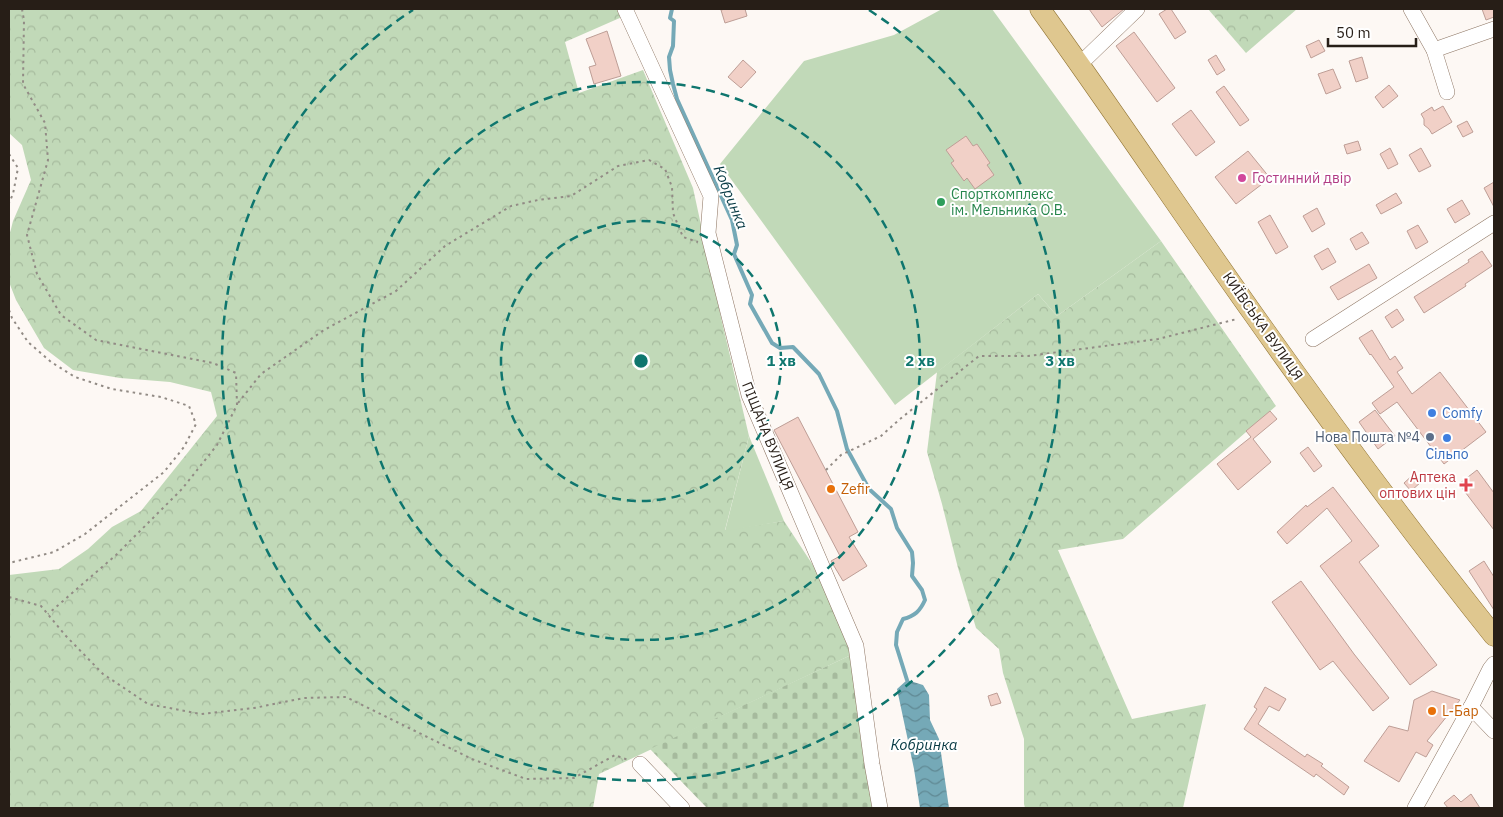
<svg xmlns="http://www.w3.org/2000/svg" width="1503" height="817" font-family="'IBM Plex Sans',sans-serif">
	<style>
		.forest { fill: url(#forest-crowns) }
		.cemetery { fill: url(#cemetery-stones) }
		.green { fill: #c1d9b8 }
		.water { fill: url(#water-waves) }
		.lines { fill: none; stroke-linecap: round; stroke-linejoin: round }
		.stream { stroke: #75a9b7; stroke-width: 4 }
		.building { fill: #f1d0c7; stroke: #be9e96 }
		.minor-casing { stroke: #8d7563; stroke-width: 16 }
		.major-casing { stroke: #917434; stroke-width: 21 }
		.path { stroke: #928b85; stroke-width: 2; stroke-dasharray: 2.5 4; stroke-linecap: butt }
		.minor { stroke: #fff; stroke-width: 15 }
		.major { stroke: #dfc78f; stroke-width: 20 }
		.ring { fill: none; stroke: #0f766e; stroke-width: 2.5; stroke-dasharray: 9 6 }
		.hotel-dot { fill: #d1479c; stroke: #fff; stroke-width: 2 }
		.leisure-dot { fill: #2e9e5b; stroke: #fff; stroke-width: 2 }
		.shop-dot { fill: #3f7fe0; stroke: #fff; stroke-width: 2 }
		.service-dot { fill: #5c6f8a; stroke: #fff; stroke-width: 2 }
		.health-dot { fill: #e0444e; stroke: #fff; stroke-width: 2 }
		.food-dot { fill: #e8710a; stroke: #fff; stroke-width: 2 }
		.labels { text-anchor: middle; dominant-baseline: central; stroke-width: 4; stroke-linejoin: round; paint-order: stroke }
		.hotel-label { font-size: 14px; fill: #b23c85; stroke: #fff; text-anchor: start }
		.leisure-label { font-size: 14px; fill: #27864d; stroke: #fff; text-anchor: start }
		.street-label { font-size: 14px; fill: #271e17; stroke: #fff }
		.shop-label { font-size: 14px; fill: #366cbe; stroke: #fff; text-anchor: start }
		.service-label { font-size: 14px; fill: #4e5e75; stroke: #fff; text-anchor: end }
		.health-label { font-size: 14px; fill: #be3a42; stroke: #fff; text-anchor: end }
		.food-label { font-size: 14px; fill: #c56008; stroke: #fff; text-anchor: start }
		.water-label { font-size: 15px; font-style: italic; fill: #063943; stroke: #fff }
		.centre { fill: #0f766e; stroke: #fff; stroke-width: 2.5 }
		.ring-label { font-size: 15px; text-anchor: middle; font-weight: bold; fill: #0f766e; stroke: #fff; stroke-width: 4; stroke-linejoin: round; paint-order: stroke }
	</style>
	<defs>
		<pattern id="forest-crowns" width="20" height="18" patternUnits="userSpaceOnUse" patternTransform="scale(1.25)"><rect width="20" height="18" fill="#c1d9b8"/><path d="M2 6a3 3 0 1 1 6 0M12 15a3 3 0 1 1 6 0" fill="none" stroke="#a6ba9d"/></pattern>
		<pattern id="cemetery-stones" width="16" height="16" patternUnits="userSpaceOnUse" patternTransform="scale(1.25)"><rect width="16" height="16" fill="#c1d9b8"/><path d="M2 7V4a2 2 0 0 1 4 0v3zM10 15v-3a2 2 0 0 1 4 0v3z" fill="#a6ba9d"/></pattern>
		<pattern id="water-waves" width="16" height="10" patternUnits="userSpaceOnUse" patternTransform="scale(1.25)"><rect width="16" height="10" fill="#75a9b7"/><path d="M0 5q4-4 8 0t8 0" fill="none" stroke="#608994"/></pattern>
	</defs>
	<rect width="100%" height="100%" fill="#fdf8f4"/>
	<g class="forest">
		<path d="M9,9h610l3,8 -57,25 14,51 64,-23 50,118 29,134 27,114 -24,94 59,-9 42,64 25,70 -252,119 -6,34h-584v-233l50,-6 29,-20 24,-22 29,-16 76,-95 -6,-24 -41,-10 -50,-4 -47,-8 -29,-22 -28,-48 -7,-18v-45l4,-16 18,-41 -9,-35 -13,-12z"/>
		<path d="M1208,9h89l-51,44z"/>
		<path d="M1161,241l115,165 -153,133 -65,11 74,169 74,-15 -23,104h-158l-1,-4v-65l-21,-66 -4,-24 -23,-21 -18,-60 -16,-64 -15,-52 10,-80 101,-78 19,22z"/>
	</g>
	<path class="cemetery" d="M851,655l22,153h-166l-57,-59z"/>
	<g class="green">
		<path d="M942,9h50l169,232 -104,75 -19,-22 -143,111 -175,-241 84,-103 90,-26z"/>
		<path d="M749,436l35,85 -59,10z"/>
	</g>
	<path class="water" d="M907,680l16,5 6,10 1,25 9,19 10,69h-29l-6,-39 -17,-80z"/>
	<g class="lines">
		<path class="stream" d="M672,9l-2,9 4,3 -1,25 -4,11 1,13 3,14 4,15 55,121 5,25 -3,9 18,41 -2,9 22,39 8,5 13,-1 26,27 18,37 10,38 22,40 22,20 6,19 15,24 1,11 -1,13 10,14 3,10c-5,11 -10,16 -22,19l-6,13 -1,13 11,35"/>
	</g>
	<g class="building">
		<path d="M726,9h19l2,7 -22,7 -4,-13z"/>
		<path d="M1089,9h35l-22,18z"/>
		<path d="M1167,9h4l15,23 -11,7 -16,-25z"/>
		<path d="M1482,9h12v8l-8,3z"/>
		<path d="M607,31l14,45 -27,8 -5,-17 7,-2 -10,-26z"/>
		<path d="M1134,32l41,56 -18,14 -41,-56z"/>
		<path d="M1319,40l6,11 -14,7 -5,-12z"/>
		<path d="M1216,55l9,15 -8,5 -9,-15z"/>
		<path d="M1362,57l6,21 -12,4 -7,-21z"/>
		<path d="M743,60l13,12 -15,16 -13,-11z"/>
		<path d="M1333,69l8,19 -15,6 -8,-20z"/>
		<path d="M1389,85l9,11 -15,12 -8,-11z"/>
		<path d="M1224,86l25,34 -9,6 -24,-34z"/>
		<path d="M1443,106l9,16 -20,12 -3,-5 -5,-4v-6l-3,-5 11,-7 2,4z"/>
		<path d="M1191,110l24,32 -19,14 -24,-32z"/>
		<path d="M1467,121l6,11 -10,5 -6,-11z"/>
		<path d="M966,136l7,10 4,-2 13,19 -3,2 7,10 -19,14 -8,-11 -3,3 -13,-18 3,-2 -8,-11z"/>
		<path d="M1358,141l3,9 -14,4 -3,-9z"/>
		<path d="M1390,148l8,16 -10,5 -8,-15z"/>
		<path d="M1421,148l10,18 -12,6 -10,-17z"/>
		<path d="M1248,151l22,27 -34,26 -21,-27z"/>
		<path d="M1494,182v25l-10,-19z"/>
		<path d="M1396,193l6,10 -21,11 -5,-9z"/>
		<path d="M1462,200l8,14 -15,9 -8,-14z"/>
		<path d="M1317,208l8,16 -13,8 -9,-16z"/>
		<path d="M1270,215l18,32 -12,7 -18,-32z"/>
		<path d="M1418,225l10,17 -12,7 -9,-18z"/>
		<path d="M1362,232l7,11 -13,7 -6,-11z"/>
		<path d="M1328,248l8,14 -14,8 -8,-14z"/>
		<path d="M1482,251l10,15 -27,18 1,2 -42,27 -10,-16 55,-35 -1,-2z"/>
		<path d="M1369,264l8,14 -39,22 -8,-13z"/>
		<path d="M1397,309l7,11 -12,8 -7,-11z"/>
		<path d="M1372,330l18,30 5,-4 8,12 -6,4 15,22 28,-22 46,60 -42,32 -47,-62 -17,12 -8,-11 22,-16 -23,-33 -1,1 -11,-17z"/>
		<path d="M1375,410l20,26 -17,13 -19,-27z"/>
		<path d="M1270,411l7,8 -24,20 18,23 -33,28 -21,-26 34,-27 -5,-6z"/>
		<path d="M798,417l60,115 -9,5 18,29 -24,15 -12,-20 9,-5 -66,-126z"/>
		<path d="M1308,447l14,19 -8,6 -14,-19z"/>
		<path d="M1477,470l17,23v37l-35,-46z"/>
		<path d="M1414,474l7,8 -10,9 -7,-8z"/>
		<path d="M1333,487l46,59 -20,16 78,103 -27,20 -90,-119 32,-25 -25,-33 -40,36 -10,-12 29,-27 1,2z"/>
		<path d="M1484,561l10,16v33l-25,-39z"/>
		<path d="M1301,581l53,73 35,44 -16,13 -40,-50 -13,9 -48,-68z"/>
		<path d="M1265,687l21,12 -7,12 -10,-5 -11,18 47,33 2,-3 16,10 -2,2 28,21 -5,8 -28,-21 -2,3 -70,-48 13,-20 -3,-2z"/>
		<path d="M1432,691l28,9 -33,41 6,4 -7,12 -10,-5 -17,30 -35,-21 25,-35 19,5 6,-31z"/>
		<path d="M997,693l4,10 -10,3 -3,-10z"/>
		<path d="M1471,794l9,14h-32l-4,-5 10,-8 7,7z"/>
	</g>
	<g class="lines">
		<g class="minor-casing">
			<g id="minor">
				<path d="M625,9l86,187 -3,37 41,162 107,251 16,118 8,44"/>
				<path d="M1411,9l23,41 60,-21"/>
				<path d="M1434,50l13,42"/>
				<path d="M1080,64l57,-55"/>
				<path d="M1313,339l181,-116"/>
				<path d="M1471,707l23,24"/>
				<path d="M640,764l42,44"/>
				<path d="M1415,808l56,-101 19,-38 4,-5"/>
			</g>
		</g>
		<g class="major-casing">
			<path id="major" d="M1040,9c73,101 142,205 214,306 77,109 157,217 240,321"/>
		</g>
		<g class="path">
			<path d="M22,9l2,11 -1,64 22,39 3,37 -21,75 10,39 24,41 35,25 117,23 23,10 1,32 -20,40 -35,44 -66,66 -68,59"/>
			<path d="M9,154l9,14 -5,26 -4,9"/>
			<path d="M9,310l3,8 16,24 23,20 24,15 37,12 49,8 28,9 7,18 -12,23 -20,25 -79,62 -31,18 -45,11"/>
			<path d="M238,403l23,-29 63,-44 72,-39 49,-45 66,-40 27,-6 33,-4 47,-30 31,-6 16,9 7,18 1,26 10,24 15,5"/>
			<path d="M826,470l15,-15 40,-19 19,-17 79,-63h49l130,-17 79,-20"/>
			<path d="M9,597l32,9 24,29 38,39 45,30 53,10 53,-6 50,-10 42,-1 126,62 54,20 48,-1 41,-23 13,5"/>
		</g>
		<use href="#minor" class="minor"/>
		<use href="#major" class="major"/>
	</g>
	<g class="ring">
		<circle cx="641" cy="361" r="140"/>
		<circle cx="641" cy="361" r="279"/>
		<path d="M869 10A419 419 0 1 1 413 10"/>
	</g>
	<circle class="hotel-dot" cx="1242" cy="178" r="5"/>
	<circle class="leisure-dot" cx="941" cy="202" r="5"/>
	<g class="shop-dot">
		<circle cx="1432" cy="413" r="5"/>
		<circle cx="1447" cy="438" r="5"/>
	</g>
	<circle class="service-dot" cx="1430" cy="437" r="5"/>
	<path class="health-dot" d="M1463.5 477.5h5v5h5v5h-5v5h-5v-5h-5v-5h5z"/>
	<g class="food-dot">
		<circle cx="831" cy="489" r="5"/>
		<circle cx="1432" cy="711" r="5"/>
	</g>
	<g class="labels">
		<g class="hotel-label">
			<text x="1252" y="178">Гостинний двір</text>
		</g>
		<g class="leisure-label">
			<text x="951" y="194">Спорткомплекс<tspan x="951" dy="16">ім. Мельника О.В.</tspan></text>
		</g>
		<g class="street-label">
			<text transform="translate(1263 326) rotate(55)">КИЇВСЬКА ВУЛИЦЯ</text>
			<text transform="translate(768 436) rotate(68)">ПІЩАНА ВУЛИЦЯ</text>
		</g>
		<g class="shop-label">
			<text x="1442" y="413">Comfy</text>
			<text x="1447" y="454" text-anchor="middle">Сільпо</text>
		</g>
		<g class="service-label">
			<text x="1420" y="437">Нова Пошта №4</text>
		</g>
		<g class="health-label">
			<text x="1456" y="477">Аптека<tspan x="1456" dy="16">оптових цін</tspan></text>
		</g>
		<g class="food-label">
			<text x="841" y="489">Zefir</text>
			<text x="1442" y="711">L-Бар</text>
		</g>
		<g class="water-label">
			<text transform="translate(731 197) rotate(68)">Кобринка</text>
			<text x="924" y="744">Кобринка</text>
		</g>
	</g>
	<circle cx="641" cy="361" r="8" class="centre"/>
	<g class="ring-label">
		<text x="781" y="366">1 хв</text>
		<text x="920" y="366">2 хв</text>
		<text x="1060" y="366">3 хв</text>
	</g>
	<rect width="1503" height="817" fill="none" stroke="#271e17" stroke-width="20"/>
	<path d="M1328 38v8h88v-8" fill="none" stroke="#271e17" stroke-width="2.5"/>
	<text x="1336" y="38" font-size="15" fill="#271e17" stroke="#ffffff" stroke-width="4" paint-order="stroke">50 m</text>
</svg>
